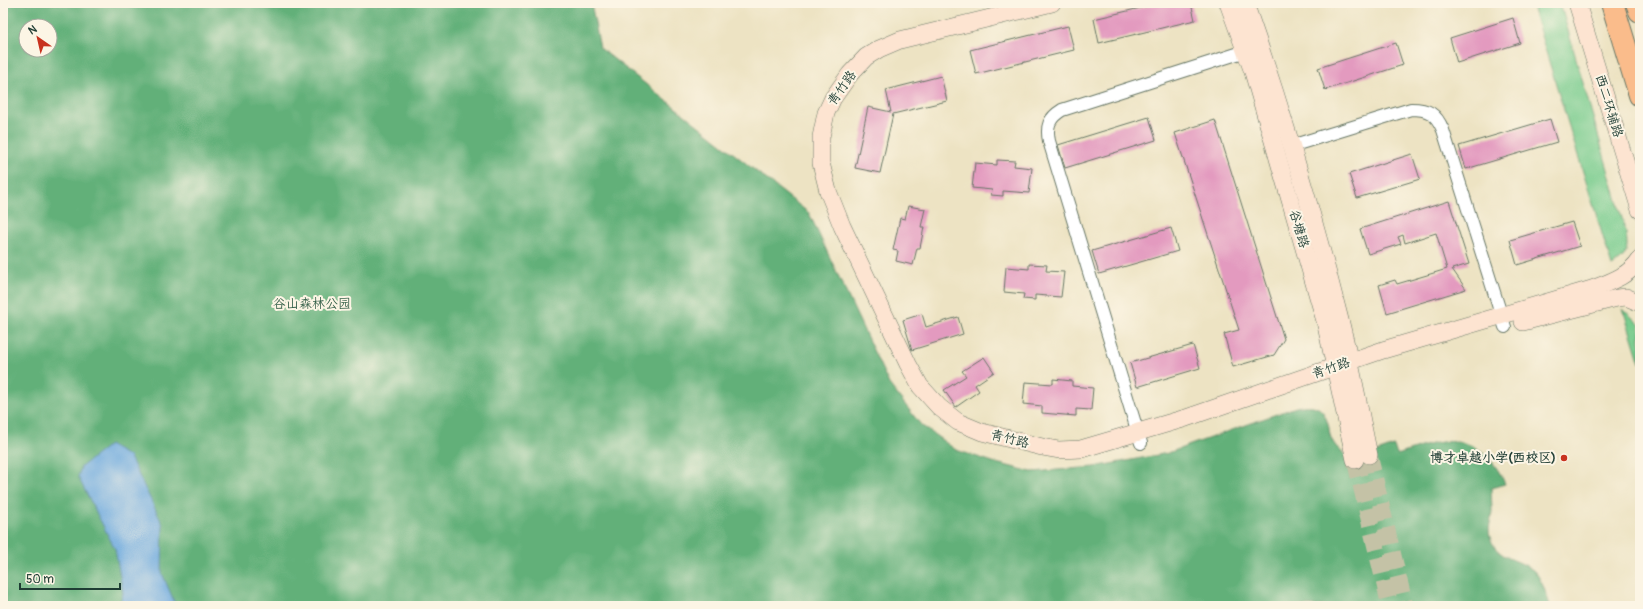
<svg xmlns="http://www.w3.org/2000/svg" width="1643" height="609" font-family="Pangolin,'LXGW WenKai TC',sans-serif">
	<style>
		.green { fill: #79cc8e; stroke: #4c8461 }
		.forest { fill: #62b079; stroke: #407656; fill-rule: evenodd }
		.water { fill: #6eaadf; stroke: #46748a }
		.building { fill: #e39abf }
		.lines { fill: none; stroke-linecap: round; stroke-linejoin: round }
		.secondary-tunnel { stroke: #c4c2a6; stroke-width: 17; stroke-dasharray: 17 8; stroke-linecap: butt }
		.street-casing { stroke: #677766; stroke-width: 14 }
		.secondary-casing { stroke: #677766; stroke-width: 18 }
		.highway-casing { stroke: #677766; stroke-width: 24 }
		.street { stroke: #fff; stroke-width: 12 }
		.secondary { stroke: #fde4d1; stroke-width: 17 }
		.highway { stroke: #fabc8b; stroke-width: 22 }
		.poi-dot { fill: #c8321e; stroke: #fcf5e5; stroke-width: 1.5 }
		.labels { text-anchor: middle; dominant-baseline: central; stroke-width: 4; stroke-linejoin: round; paint-order: stroke }
		.street-label { font-size: 13px; fill: #1f3d34; stroke: #fcf5e5 }
		.park-label { font-size: 13px; fill: #36614a; stroke: #fcf5e5 }
		.poi-label { font-size: 13px; font-weight: bold; fill: #1f3d34; stroke: #fcf5e5; text-anchor: end }
	</style>
	<rect width="100%" height="100%" fill="#fcf5e5"/>
	<filter id="ink" filterUnits="userSpaceOnUse"><feTurbulence type="fractalNoise" baseFrequency=".025" numOctaves="2"/><feDisplacementMap in="SourceGraphic" scale="8" xChannelSelector="R" yChannelSelector="G"/><feConvolveMatrix kernelMatrix="1 2 1 2 8 2 1 2 1" color-interpolation-filters="sRGB"/></filter>
	<filter id="wash" filterUnits="userSpaceOnUse"><feTurbulence type="fractalNoise" baseFrequency=".012" numOctaves="4" result="noise"/><feDisplacementMap in="SourceGraphic" scale="16" xChannelSelector="R" yChannelSelector="G"/><feGaussianBlur stdDeviation="0.9" result="paint"/><feColorMatrix in="noise" values="0 0 0 0 0 0 0 0 0 0 0 0 0 0 0 0 0 1.4 0 .05"/><feComposite in="paint" operator="in"/></filter>
	<g filter="url(#wash)">
		<rect width="100%" height="100%" fill="#ede3c3"/>
		<g class="green">
			<path d="M1531,3h29l66,229c2,19 2,23 -14,34z"/>
			<path d="M1623,309l17,16v38z"/>
		</g>
		<path class="forest" d="M3,3h588l9,45 209,165 80,171 32,41 35,25 40,13 36,9 62,-5 74,-14 128,-46c21,-4 28,0 33,21 0,4 1,8 3,12 5,10 13,14 22,20l40,-14 3,9c19,-6 41,-16 61,-13 22,2 39,22 47,42l-14,4c0,7 1,15 1,22 0,10 -5,17 -2,27 7,24 30,21 45,35 6,6 13,26 15,34h-1547zM26,26h24v24h-24z"/>
		<path class="water" d="M109,445l21,12 33,68 -1,48 14,33h-57l4,-13 -8,-44 -37,-72 3,-10z"/>
		<g id="blocks">
			<g class="building">
				<path d="M1161,3h30l4,17 -96,23 -5,-24z"/>
				<path d="M1513,18l7,25 -63,20 -7,-25z"/>
				<path d="M1068,26l6,24 -98,24 -6,-24z"/>
				<path d="M1396,43l7,22 -78,25 -7,-22z"/>
				<path d="M941,76l6,25 -54,13 -13,59 -25,-5 13,-61 23,5 -5,-22z"/>
				<path d="M1149,117l7,23 -91,28 -7,-23z"/>
				<path d="M1550,119l7,23 -91,27 -7,-23z"/>
				<path d="M1215,120l69,219 -10,16 -41,12 -9,-33 15,-4 -64,-197z"/>
				<path d="M1412,154l8,25 -63,19 -8,-24z"/>
				<path d="M997,160l18,1 -1,5 18,2 -3,25 -26,-2v5l-12,-1 1,-5 -20,-2 3,-25 22,2z"/>
				<path d="M1449,201l20,63 -17,5 14,20 -79,24 -8,-28 16,-5 2,4 50,-15 -11,-36 -31,10 -2,-8 -5,2 3,7 -33,10 -8,-25z"/>
				<path d="M908,206l17,3 -4,18h3l-4,21h-3l-4,17 -17,-4 2,-10 -5,-1 7,-32 5,1z"/>
				<path d="M1572,222l8,24 -63,19 -7,-25z"/>
				<path d="M1171,228l7,23 -79,23 -7,-23z"/>
				<path d="M1029,264l18,1 -1,6 18,1 -3,25 -26,-2v5l-12,-1 1,-5 -20,-2 2,-25 23,2z"/>
				<path d="M922,314l4,13 32,-10 5,17 -51,16 -9,-30z"/>
				<path d="M1193,345l7,23 -63,19 -7,-24z"/>
				<path d="M984,357l10,15 -19,13 4,6 -23,16 -12,-17 22,-14 -4,-5z"/>
				<path d="M1053,379l19,2v5l21,2 -2,22 -15,-1v7l-34,-3v-7l-19,-2 2,-22 28,2z"/>
			</g>
		</g>
	</g>
	<g filter="url(#ink)">
		<use href="#blocks" fill-opacity="0" stroke="#677766" stroke-width="1"/>
		<g class="lines">
			<g class="secondary-tunnel">
				<path d="M1369,455l36,151"/>
				<path d="M1355,460l35,146"/>
			</g>
			<g class="street-casing">
				<g id="street">
					<path d="M1291,146l120,-37c17,0 25,4 32,21l62,197"/>
					<path d="M1141,443l-92,-302c-3,-15 0,-23 13,-31l184,-59"/>
				</g>
			</g>
			<g class="secondary-casing">
				<g id="secondary">
					<path d="M1052,3l-152,37 -21,9 -13,8 -16,17 -17,24 -7,15 -5,24v26l7,28 14,35 66,138 12,22 19,21 19,15 24,10 60,15 17,3 22,-1 105,-31 197,-68 209,-61c18,-7 37,-13 48,-30"/>
					<path d="M1228,3l25,69 72,249 30,139"/>
					<path d="M1245,3c36,103 67,207 94,313 12,46 20,93 30,139"/>
					<path d="M1577,3l63,207"/>
					<path d="M1523,322l94,-24 9,-1 14,6"/>
				</g>
			</g>
			<g class="highway-casing">
				<g id="highway">
					<path d="M1612,3l28,92"/>
					<path d="M1637,3l3,8"/>
				</g>
			</g>
			<use href="#street" class="street"/>
			<use href="#secondary" class="secondary"/>
			<use href="#highway" class="highway"/>
		</g>
	</g>
	<circle class="poi-dot" cx="1564" cy="458" r="4"/>
	<g class="labels">
		<g class="street-label">
			<text transform="translate(842 88) rotate(-55)">青竹路</text>
			<text transform="translate(1609 106) rotate(73)">西二环辅路</text>
			<text transform="translate(1299 229) rotate(74)">谷塘路</text>
			<text transform="translate(1331 368) rotate(-19)">青竹路</text>
			<text transform="translate(1010 439) rotate(14)">青竹路</text>
		</g>
		<g class="park-label">
			<text x="312" y="304">谷山森林公园</text>
		</g>
		<g class="poi-label">
			<text x="1556" y="458">博才卓越小学(西校区)</text>
		</g>
	</g>
	<rect width="1643" height="609" fill="none" stroke="#fcf5e5" stroke-width="16"/>
	<g transform="translate(38 38) rotate(326)"><circle r="19" fill="#fcf5e5" stroke="#a4ab9e"/>
	<path d="M0-3L7 15L0 10L-7 15Z" fill="#c8321e"/>
	<text y="-6" font-size="11" font-weight="bold" text-anchor="middle" fill="#1f3d34">N</text>
	</g>
	<path d="M20 583v6h100v-6" fill="none" stroke="#1f3d34" stroke-width="2"/>
	<text x="26" y="583" font-size="12" fill="#1f3d34" stroke="#fcf5e5" stroke-width="3" paint-order="stroke">50 m</text>
</svg>
